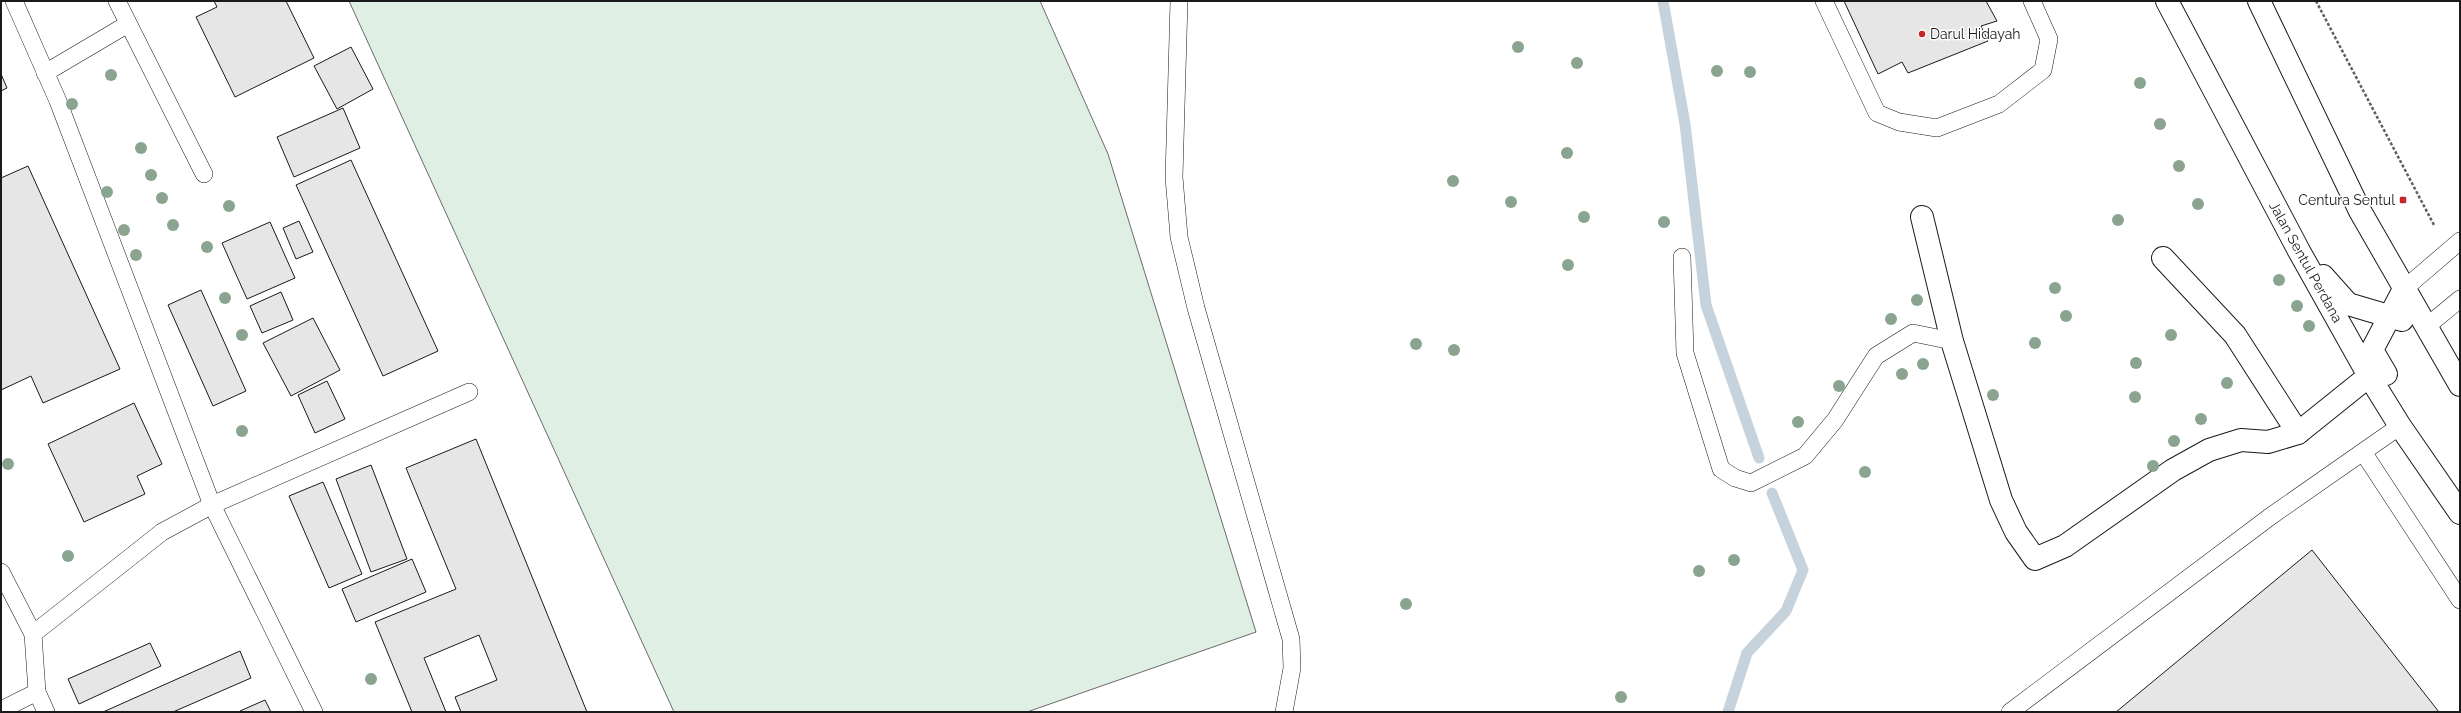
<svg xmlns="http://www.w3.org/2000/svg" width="2461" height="713" font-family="Raleway,sans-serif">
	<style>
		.green { fill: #e0efe3; stroke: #6a6a6a }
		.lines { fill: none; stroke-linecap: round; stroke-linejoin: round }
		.stream { stroke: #c6d2dc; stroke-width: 11 }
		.building { fill: #e6e6e6; stroke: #1a1a1a }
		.lane-casing { stroke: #1a1a1a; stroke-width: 18 }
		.street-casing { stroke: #1a1a1a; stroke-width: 24 }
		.primary-casing { stroke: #1a1a1a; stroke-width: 24 }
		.path { stroke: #5f5f5f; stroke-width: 2.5; stroke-dasharray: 3 2; stroke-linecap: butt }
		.lane { stroke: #fff; stroke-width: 17 }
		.street { stroke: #fff; stroke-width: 22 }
		.primary { stroke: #fff; stroke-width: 22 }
		.tree { fill: #8aa48f }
		.poi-dot { fill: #c62828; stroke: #fff; stroke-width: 1.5 }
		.labels { text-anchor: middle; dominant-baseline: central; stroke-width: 3; stroke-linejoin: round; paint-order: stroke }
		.poi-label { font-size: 14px; fill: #1a1a1a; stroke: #fff; text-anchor: start }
		.street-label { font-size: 14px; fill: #1a1a1a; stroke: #fff }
	</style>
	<rect width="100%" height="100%" fill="#fff"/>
	<path class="green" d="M349,1h691l68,153 148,478 -229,80h-353z"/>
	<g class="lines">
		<g class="stream">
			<path d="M1663,1l22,123 21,181 53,153"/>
			<path d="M1728,712l19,-59 39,-42 17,-41 -31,-77"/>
		</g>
	</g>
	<g class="building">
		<path d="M214,1h72l28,57 -79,39 -39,-80 21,-10z"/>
		<path d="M1844,1h142l11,20 -16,5 7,15 -80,32 -6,-11 -24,12z"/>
		<path d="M351,47l22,42 -36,20 -23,-43z"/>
		<path d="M1,74l6,14 -6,3z"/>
		<path d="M343,108l17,40 -66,29 -17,-40z"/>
		<path d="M351,160l87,191 -55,25 -87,-191z"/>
		<path d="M28,166l92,203 -77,34 -12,-27 -30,14v-212z"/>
		<path d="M299,221l14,31 -17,7 -13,-31z"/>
		<path d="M270,222l25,56 -48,21 -25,-56z"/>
		<path d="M201,290l45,101 -33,15 -45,-101z"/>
		<path d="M281,292l12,28 -31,13 -12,-27z"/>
		<path d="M313,318l27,52 -49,26 -28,-53z"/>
		<path d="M327,381l18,38 -30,14 -17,-38z"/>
		<path d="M134,403l28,61 -25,12 8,18 -61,28 -36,-78z"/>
		<path d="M476,439l111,273h-126l-6,-15 42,-17 -18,-45 -55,23 22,54h-34l-37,-90 81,-33 -50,-121z"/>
		<path d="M371,465l36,94 -36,13 -35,-93z"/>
		<path d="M323,482l39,92 -33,14 -40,-92z"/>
		<path d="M2312,550l127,162h-323z"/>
		<path d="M412,559l14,33 -70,30 -14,-33z"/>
		<path d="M150,643l11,23 -82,38 -11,-25z"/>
		<path d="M240,651l11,27 -78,34h-70z"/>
		<path d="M265,700l6,12h-31v-1z"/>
	</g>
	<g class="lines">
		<g class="lane-casing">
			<g id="lane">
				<path d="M14,1l44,100 154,404 102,207"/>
				<path d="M117,1l87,173"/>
				<path d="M1179,1l-5,176 5,60 17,71 95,331 1,29 -8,44"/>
				<path d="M1824,1l53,112 22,9 38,6 62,-24 44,-34 6,-31 -17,-38"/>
				<path d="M45,73l83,-49"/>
				<path d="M1682,257l3,96 36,116 14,9 16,5 54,-27 30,-36 41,-64 37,-23 39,8"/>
				<path d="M2404,289l56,-48"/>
				<path d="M2426,327l34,-28"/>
				<path d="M2363,452l97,148"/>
				<path d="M1,572l32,62 4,58 -36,18"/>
				<path d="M33,634l129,-102 50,-27 257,-113"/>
				<path d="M37,692l9,20"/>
				<path d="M2010,712l261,-196 129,-90"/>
			</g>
		</g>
		<g class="street-casing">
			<g id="street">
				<path d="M1922,217l30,124 49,159 15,32 19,27 30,-13 108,-76 36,-20 32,-10 27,2 30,-9 71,-57"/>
				<path d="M2163,258l72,77 63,98"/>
			</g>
		</g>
		<g class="primary-casing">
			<g id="primary">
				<path d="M2167,1l132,250 70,125 31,50 60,87"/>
				<path d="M2259,1l101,210 100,174"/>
				<path d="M2323,276l25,28 54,16"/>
				<path d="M2386,374l-14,-24 32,-61"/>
			</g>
		</g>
		<path class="path" d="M2316,1l118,224"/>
		<use href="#lane" class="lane"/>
		<use href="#street" class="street"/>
		<use href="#primary" class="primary"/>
	</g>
	<g class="tree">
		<circle cx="1518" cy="47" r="6"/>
		<circle cx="1577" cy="63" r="6"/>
		<circle cx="1717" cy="71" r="6"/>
		<circle cx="1750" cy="72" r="6"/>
		<circle cx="111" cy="75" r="6"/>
		<circle cx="2140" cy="83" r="6"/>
		<circle cx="72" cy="104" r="6"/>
		<circle cx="2160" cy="124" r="6"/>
		<circle cx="141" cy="148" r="6"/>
		<circle cx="1567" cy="153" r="6"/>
		<circle cx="2179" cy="166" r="6"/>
		<circle cx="151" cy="175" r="6"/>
		<circle cx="1453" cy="181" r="6"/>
		<circle cx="107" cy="192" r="6"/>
		<circle cx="162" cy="198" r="6"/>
		<circle cx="1511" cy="202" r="6"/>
		<circle cx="2198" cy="204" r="6"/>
		<circle cx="229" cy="206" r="6"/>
		<circle cx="1584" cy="217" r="6"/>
		<circle cx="2118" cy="220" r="6"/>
		<circle cx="1664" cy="222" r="6"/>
		<circle cx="173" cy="225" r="6"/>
		<circle cx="124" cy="230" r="6"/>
		<circle cx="207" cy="247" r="6"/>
		<circle cx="136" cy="255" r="6"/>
		<circle cx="1568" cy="265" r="6"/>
		<circle cx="2279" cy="280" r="6"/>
		<circle cx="2055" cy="288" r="6"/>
		<circle cx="225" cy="298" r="6"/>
		<circle cx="1917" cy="300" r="6"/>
		<circle cx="2297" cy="306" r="6"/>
		<circle cx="2066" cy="316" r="6"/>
		<circle cx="1891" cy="319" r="6"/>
		<circle cx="2309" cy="326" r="6"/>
		<circle cx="242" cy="335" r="6"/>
		<circle cx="2171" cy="335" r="6"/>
		<circle cx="2035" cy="343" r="6"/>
		<circle cx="1416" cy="344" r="6"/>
		<circle cx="1454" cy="350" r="6"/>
		<circle cx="2136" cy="363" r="6"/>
		<circle cx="1923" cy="364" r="6"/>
		<circle cx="1902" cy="374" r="6"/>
		<circle cx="2227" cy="383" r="6"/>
		<circle cx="1839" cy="386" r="6"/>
		<circle cx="1993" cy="395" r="6"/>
		<circle cx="2135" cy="397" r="6"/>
		<circle cx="2201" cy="419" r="6"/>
		<circle cx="1798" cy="422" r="6"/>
		<circle cx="242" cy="431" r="6"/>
		<circle cx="2174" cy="441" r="6"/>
		<circle cx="8" cy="464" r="6"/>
		<circle cx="2153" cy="466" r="6"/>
		<circle cx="1865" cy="472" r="6"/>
		<circle cx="68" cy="556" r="6"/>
		<circle cx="1734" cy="560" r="6"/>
		<circle cx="1699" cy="571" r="6"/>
		<circle cx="1406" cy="604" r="6"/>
		<circle cx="371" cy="679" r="6"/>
		<circle cx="1621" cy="697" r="6"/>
	</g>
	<g class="poi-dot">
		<circle cx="1922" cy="34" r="4"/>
		<rect x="2399" y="196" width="8" height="8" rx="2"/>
	</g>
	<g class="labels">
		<g class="poi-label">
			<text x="1930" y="34">Darul Hidayah</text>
			<text x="2395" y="200" text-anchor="end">Centura Sentul</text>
		</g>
		<g class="street-label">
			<text transform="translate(2306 262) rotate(61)">Jalan Sentul Perdana</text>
		</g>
	</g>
	<rect width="2461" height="713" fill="none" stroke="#1a1a1a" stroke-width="4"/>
</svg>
